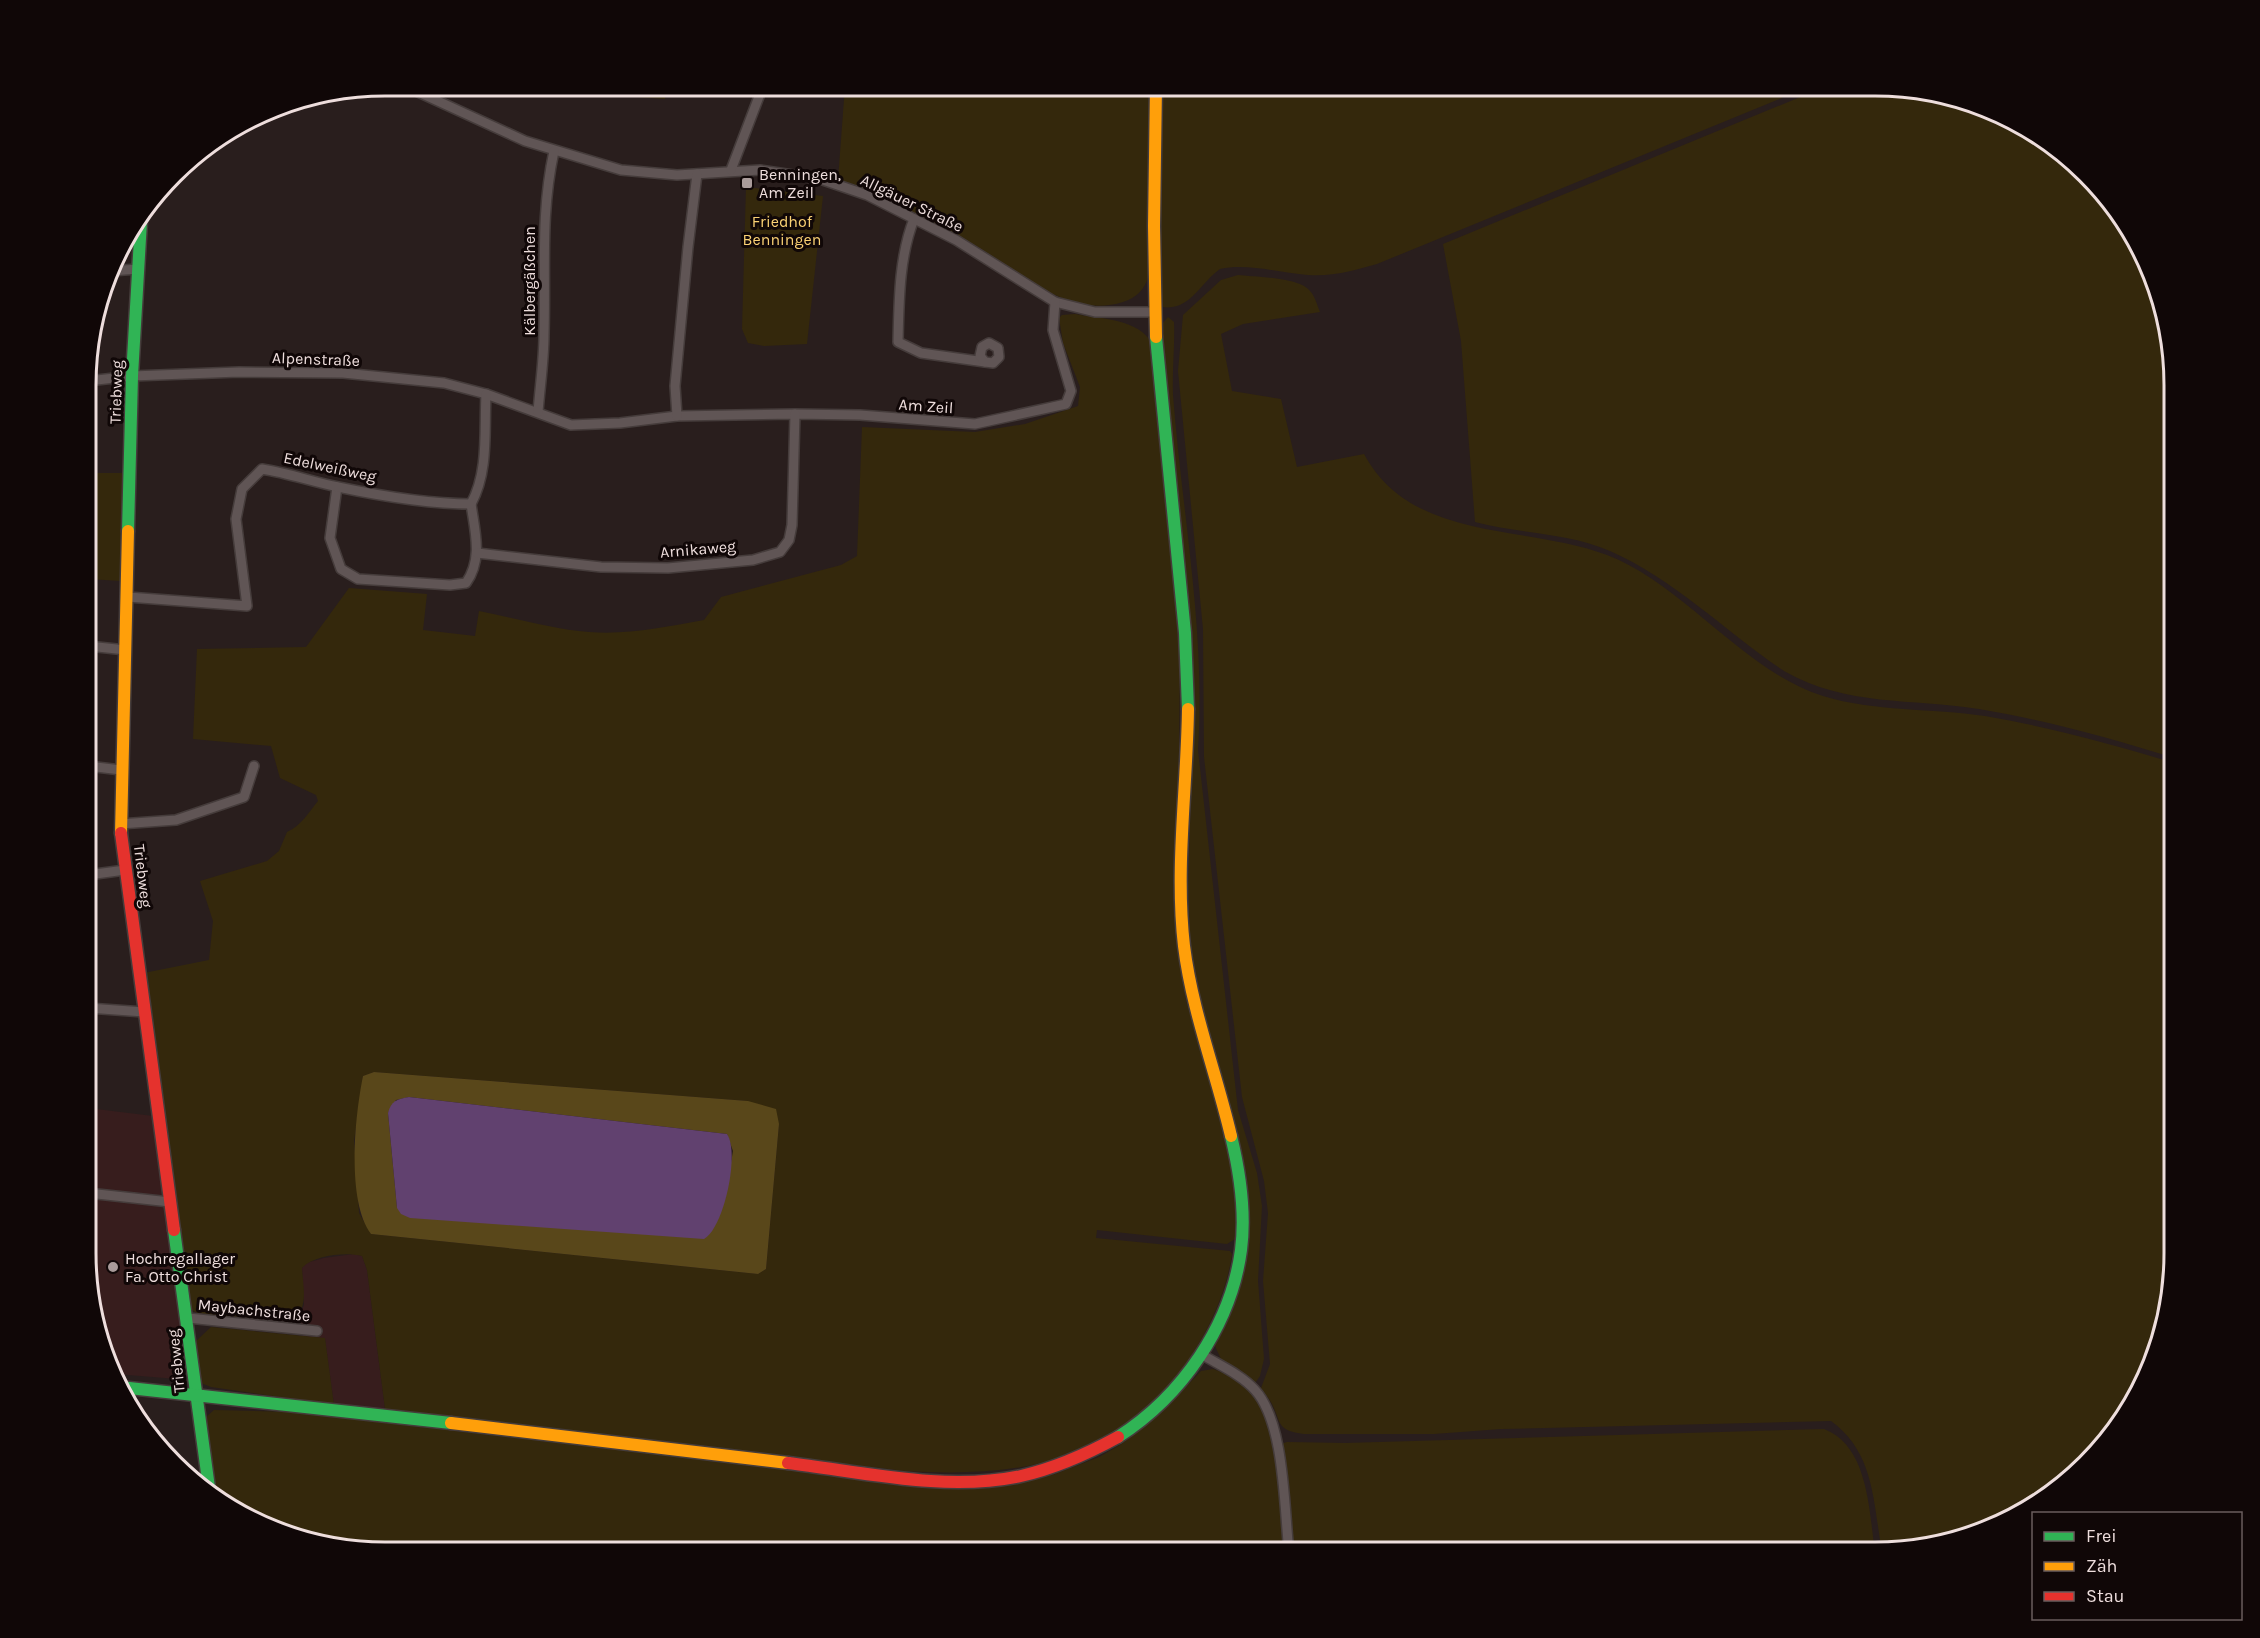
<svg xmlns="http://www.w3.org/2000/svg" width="2260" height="1638" font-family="Karla,sans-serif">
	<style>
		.built { fill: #371d1d }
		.green { fill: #34280c; fill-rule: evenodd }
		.forest { fill: #59471a; fill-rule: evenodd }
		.water { fill: #61416f }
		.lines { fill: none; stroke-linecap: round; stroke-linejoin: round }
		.street-casing { stroke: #453c3b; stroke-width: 12 }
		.fast-casing { stroke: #453c3b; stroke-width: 15 }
		.slow-casing { stroke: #453c3b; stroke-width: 15 }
		.jam-casing { stroke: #453c3b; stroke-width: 15 }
		.street { stroke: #605555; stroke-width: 9 }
		.fast { stroke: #30b455; stroke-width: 12 }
		.slow { stroke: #ff9f0a; stroke-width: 12 }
		.jam { stroke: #e5322d; stroke-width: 12 }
		.poi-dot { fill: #a99b9a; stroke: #100707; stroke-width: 2 }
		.labels { text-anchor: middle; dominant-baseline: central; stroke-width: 6; stroke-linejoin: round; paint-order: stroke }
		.poi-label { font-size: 16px; fill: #eededd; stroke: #100707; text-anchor: start }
		.street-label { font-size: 16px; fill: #eededd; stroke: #100707 }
		.park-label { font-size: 16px; fill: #fad174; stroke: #100707 }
		.rim { fill: none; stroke: #eededd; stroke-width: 3 }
	</style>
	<rect width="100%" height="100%" fill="#291e1d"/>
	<g class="built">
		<path d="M88,1108l65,8 34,253 -10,10 -61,-5 -28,-82z"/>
		<path d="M354,1254l8,2 5,14 18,139 -51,-4 -9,-66 -22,-3 -3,-21 4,-10 -2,-37 4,-5 18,-5z"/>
	</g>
	<g class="green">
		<path d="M570,86h96l-1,13 -96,-7z"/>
		<path d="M845,86h304l-1,192c-4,12 -12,20 -25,24 -58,18 -106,-34 -152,-59 -43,-23 -86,-48 -133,-63z"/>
		<path d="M1161,86h616l5,12 -405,166c-22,6 -45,13 -69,11 -28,-2 -60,-12 -88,-6 -19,13 -30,42 -57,38l-3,-6z"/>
		<path d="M1827,86h67l77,16 87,46 42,40 43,64 31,114v392c-64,-20 -129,-38 -195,-49 -68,-11 -132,-2 -195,-38 -58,-39 -110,-92 -174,-120 -43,-19 -91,-17 -135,-29l-14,-181 -18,-97z"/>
		<path d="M746,187l77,9 -16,148 -43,2 -16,-3 -6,-14z"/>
		<path d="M1238,275c16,2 62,2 72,16 5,5 7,14 10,21l-77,12 -22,10 11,57 49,8 16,68 67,-13c48,89 162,70 243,101 76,29 138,117 216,141 52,16 108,12 162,20 64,11 127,28 189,47v509l-22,95 -40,69 -40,42 -64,43 -56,21 -70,10c-9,-50 -7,-99 -51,-131l-330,8 -67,5h-130c-28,-4 -22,-10 -32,-30 -3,-6 -8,-11 -11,-16l9,-24 -7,-83 5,-68 -4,-32 -22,-84 -38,-340 -1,-128 -25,-258 5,-56 38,-35z"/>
		<path d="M1075,314c24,5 58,4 74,25l31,313 -3,292 9,56 45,156 6,50 -2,33 -8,5 -130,-14 -1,8 134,13 2,3c-5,36 -21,71 -40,101 -70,107 -168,123 -287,116l-520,-62 -18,-139 -5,-14c-16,-4 -48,-1 -60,12 1,18 7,40 -9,52l-94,-6 -7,-4 -48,-337 65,-13 4,-39 -13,-40 67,-20 12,-10 8,-19c15,-7 21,-19 31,-31l-2,-6 -36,-17 -9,-32 -78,-7 4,-90 109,-2 43,-59 78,6 -4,36 52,6 4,-25c36,7 73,18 110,21 38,3 77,-5 115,-12l17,-23 120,-32 16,-9 5,-129 113,5 50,-8 53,-18 2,-19 -17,-44 -4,-25 3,-3zM374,1072l374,29 31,23 -13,145 -8,5 -387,-40 -12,-21 -5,-72 9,-65z"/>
		<path d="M1168,317l6,5c1,24 -2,48 -1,73 9,118 33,236 25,355l40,360 19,63 5,33 -4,75 6,78 -4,17 -5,7 -34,-24 -6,-13 20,-50 9,-40 4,-38 -1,-41 -13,-59 -33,-106 -10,-56 -3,-68 5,-158 -13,-194 -17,-183v-30z"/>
		<path d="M88,473h35l-2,108 -33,-2z"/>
		<path d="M211,1327l114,11 9,67 -123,-18 -10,-4 -3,-11 -2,-31z"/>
		<path d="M1213,1369c16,5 35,18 45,32 21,30 22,113 26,151h-918l-95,-22 -57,-33 -8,-80 8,-7 77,2 607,70 107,1 50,-9 44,-17 21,-12 42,-33 39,-41z"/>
		<path d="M1824,1429c45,17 45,83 51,123h-583l-11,-108 6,-2 58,1z"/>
	</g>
	<path class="forest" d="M374,1072l374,29 28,8 3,15 -13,145 -8,5 -387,-40c-25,-33 -16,-119 -8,-158zM409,1097l318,37 6,17 -8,47 -328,10 -9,-95 8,-13z"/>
	<path class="water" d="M409,1097l318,37c13,19 -3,94 -23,105l-294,-21 -9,-4 -4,-6 -9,-95c3,-12 9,-14 21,-16z"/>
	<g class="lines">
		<g class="street-casing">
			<g id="street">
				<path d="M405,86l120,55 96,29 56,5 83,-5 60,9 47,16 89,45 99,62 40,10h60"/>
				<path d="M731,170l32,-84"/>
				<path d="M914,219c-15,38 -15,82 -16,123l23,11 64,9"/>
				<path d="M111,271l27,-2"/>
				<path d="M989,343l9,5 1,9 -6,6 -8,-1 -5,-6 2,-9z"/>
				<path d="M88,381l44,-5 107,-4 104,1 101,10 42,11 85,31 49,-2 57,-7 118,-2 65,1 115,9 91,-20 5,-13 -18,-61 2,-28"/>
				<path d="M538,412c2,-26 6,-52 6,-78 2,-65 -4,-118 10,-183"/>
				<path d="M677,416l-2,-30 13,-139 9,-73"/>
				<path d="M337,487l-7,51 11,31 17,10 92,6 16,-2c17,-24 9,-51 5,-79"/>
				<path d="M477,553l124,14 67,1 85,-8 27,-8 9,-12 3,-15 3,-111"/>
				<path d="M128,597l119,9 -11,-87 6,-30 20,-20c26,4 51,13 76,18 43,9 90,17 133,17 18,-33 13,-73 15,-110"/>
				<path d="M88,646l38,4"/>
				<path d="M88,766l33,4"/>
				<path d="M120,824l56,-4 68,-23 10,-31"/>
				<path d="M88,875l37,-5"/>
				<path d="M88,1008l56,4"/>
				<path d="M88,1193l82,9"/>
				<path d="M188,1318l129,13"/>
				<path d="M1201,1354c18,11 41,21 54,36 30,33 29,119 34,162"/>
			</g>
		</g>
		<g class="fast-casing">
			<g id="fast">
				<path d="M1156,337l29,296 3,76"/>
				<path d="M128,531l4,-155 9,-155"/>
				<path d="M174,1230l36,265"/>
				<path d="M120,1387l331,36"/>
				<path d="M1118,1437c64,-41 113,-112 123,-187 5,-38 -1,-77 -10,-114"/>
			</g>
		</g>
		<g class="slow-casing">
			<g id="slow">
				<path d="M1156,86l-2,140 2,111"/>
				<path d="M1188,709c-1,78 -13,159 -4,237 8,65 32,126 47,190"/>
				<path d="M121,833l7,-302"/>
				<path d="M451,1423l337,40"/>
			</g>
		</g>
		<g class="jam-casing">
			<g id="jam">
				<path d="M121,833l53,397"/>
				<path d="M788,1463c75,9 158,29 233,13 35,-8 66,-22 97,-39"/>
			</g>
		</g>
		<use href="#street" class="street"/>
		<use href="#fast" class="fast"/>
		<use href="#slow" class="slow"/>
		<use href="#jam" class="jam"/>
	</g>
	<g class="poi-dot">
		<rect x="741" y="177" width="12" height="12" rx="3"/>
		<circle cx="113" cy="1267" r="6"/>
	</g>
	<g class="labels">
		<g class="poi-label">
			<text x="759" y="174">Benningen,<tspan x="759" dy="18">Am Zeil</tspan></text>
			<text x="125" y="1258">Hochregallager<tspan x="125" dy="18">Fa. Otto Christ</tspan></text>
		</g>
		<g class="street-label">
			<text transform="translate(912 203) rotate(26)">Allgäuer Straße</text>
			<text transform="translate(529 281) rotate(-90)">Kälbergäßchen</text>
			<text transform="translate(316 359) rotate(2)">Alpenstraße</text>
			<text transform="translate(116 392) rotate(-88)">Triebweg</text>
			<text transform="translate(926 406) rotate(4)">Am Zeil</text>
			<text transform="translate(330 467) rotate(12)">Edelweißweg</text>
			<text transform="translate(698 549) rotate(-5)">Arnikaweg</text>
			<text transform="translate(143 876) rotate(83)">Triebweg</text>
			<text transform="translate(254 1310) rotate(6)">Maybachstraße</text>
			<text transform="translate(176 1361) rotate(-96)">Triebweg</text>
		</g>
		<g class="park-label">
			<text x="782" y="221">Friedhof<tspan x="782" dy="18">Benningen</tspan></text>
		</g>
	</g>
	<path d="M0 0H2260V1638H0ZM385 96H1875A289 289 0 0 1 2164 385V1253A289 289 0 0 1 1875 1542H385A289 289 0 0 1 96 1253V385A289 289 0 0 1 385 96Z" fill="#100707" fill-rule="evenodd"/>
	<path class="rim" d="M385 96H1875A289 289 0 0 1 2164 385V1253A289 289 0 0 1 1875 1542H385A289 289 0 0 1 96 1253V385A289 289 0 0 1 385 96Z"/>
	<rect x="2032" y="1512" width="210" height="108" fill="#100707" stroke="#695d5d" stroke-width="1.5"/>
	<rect x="2044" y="1532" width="30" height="9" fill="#30b455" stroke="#695d5d" stroke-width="1.5"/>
	<text x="2086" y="1542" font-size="18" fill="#eededd">Frei</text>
	<rect x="2044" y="1562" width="30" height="9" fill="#ff9f0a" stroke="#695d5d" stroke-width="1.5"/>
	<text x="2086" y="1572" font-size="18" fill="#eededd">Zäh</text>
	<rect x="2044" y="1592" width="30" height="9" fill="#e5322d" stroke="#695d5d" stroke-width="1.5"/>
	<text x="2086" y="1602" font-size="18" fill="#eededd">Stau</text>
</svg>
